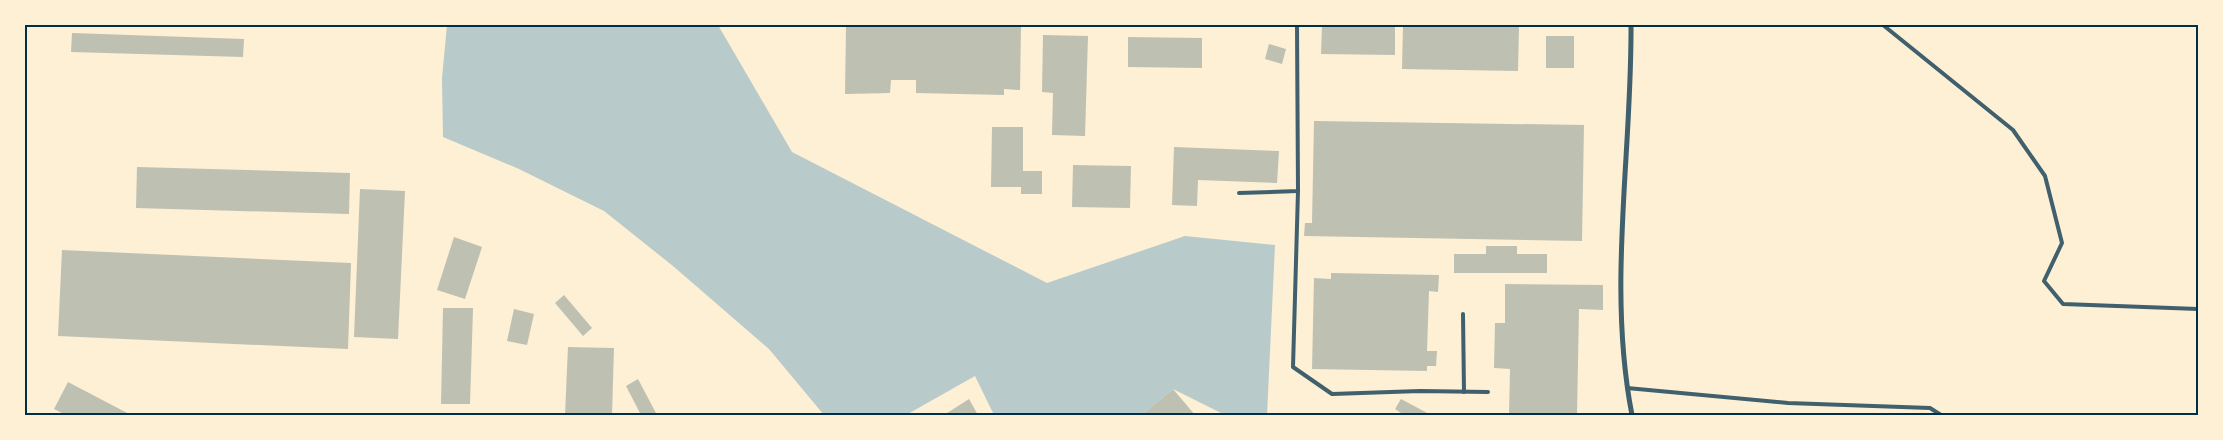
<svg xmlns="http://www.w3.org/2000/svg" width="2223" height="440" font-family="'Work Sans',sans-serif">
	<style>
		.green { fill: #b9caca }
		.building { fill: #bec0b2 }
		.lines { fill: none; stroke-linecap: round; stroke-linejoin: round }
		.service { stroke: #3f606c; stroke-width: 4 }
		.minor { stroke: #3f606c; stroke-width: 5 }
		.neatline { fill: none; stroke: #003049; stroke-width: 2 }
	</style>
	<rect width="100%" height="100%" fill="#fdf0d5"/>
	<path class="green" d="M447,25h271l74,127 255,131 138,-47 90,9 -8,170h-42l-52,-26 -31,26h-148l-19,-39 -69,39h-82l-55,-66 -96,-83 -69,-55 -85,-42 -76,-32 -1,-59z"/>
	<g class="building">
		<path d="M846,25h175l-1,65 -16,-1v6l-88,-2v-13h-25l-1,13 -45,1z"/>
		<path d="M1322,25h73v30l-74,-1z"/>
		<path d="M1403,25h116l-1,46 -116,-2z"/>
		<path d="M72,33l172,6 -1,18 -172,-5z"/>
		<path d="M1043,35l45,1 -3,100 -33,-1 1,-42 -11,-1z"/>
		<rect x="1546" y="36" width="28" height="32"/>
		<path d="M1128,37l74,1v30l-74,-1z"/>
		<path d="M1269,44l17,5 -4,15 -17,-5z"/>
		<path d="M1314,121l270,4 -2,116 -278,-5 1,-13h7z"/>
		<path d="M992,127h31v44h19v23h-21v-7h-30z"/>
		<path d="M1174,147l105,4 -2,32 -79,-3 -1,26 -25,-1z"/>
		<path d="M1073,165l58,1 -1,42 -58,-1z"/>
		<path d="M137,167l213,6 -1,41 -213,-6z"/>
		<path d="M360,189l45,2 -7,148 -44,-2z"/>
		<path d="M454,237l28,10 -17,52 -28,-9z"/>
		<path d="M1486,246h31v8h30v19h-93v-19h32z"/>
		<path d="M62,250l289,13 -3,86 -290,-13z"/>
		<path d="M1331,273l108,2 -1,17 -9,-1 -2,60h10l-1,15h-9v5l-115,-2 2,-91 17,1z"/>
		<path d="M1505,284l98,1v25l-24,-1 -2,106h-68l1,-46 -16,-1 1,-45h10z"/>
		<path d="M564,295l28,33 -9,8 -28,-33z"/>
		<path d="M443,308h30l-3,96h-29z"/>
		<path d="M514,309l20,5 -7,31 -20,-4z"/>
		<path d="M568,347l46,1 -2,67h-47z"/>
		<path d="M638,379l19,36h-16l-15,-29z"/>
		<path d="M68,382l63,33h-65l-12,-6z"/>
		<path d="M1173,389l22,26h-53z"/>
		<path d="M969,399l9,16h-34z"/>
		<path d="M1401,399l30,16h-27l-9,-6z"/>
	</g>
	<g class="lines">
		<g class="service">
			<path d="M1883,25l130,105 32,46 17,67 -18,38 19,23 135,5"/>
			<path d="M1298,191l-5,176 39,27 88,-3 68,1"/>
			<path d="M1239,193l59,-2 -1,-166"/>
			<path d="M1463,314l1,78"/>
			<path d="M1627,388l161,15 142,5 11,7"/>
		</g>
		<path class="minor" d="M1631,25c1,129 -24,262 1,390"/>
	</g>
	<rect width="2223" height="440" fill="none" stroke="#fdf0d5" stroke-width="52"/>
	<rect x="26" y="26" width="2171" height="388" class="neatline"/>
</svg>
